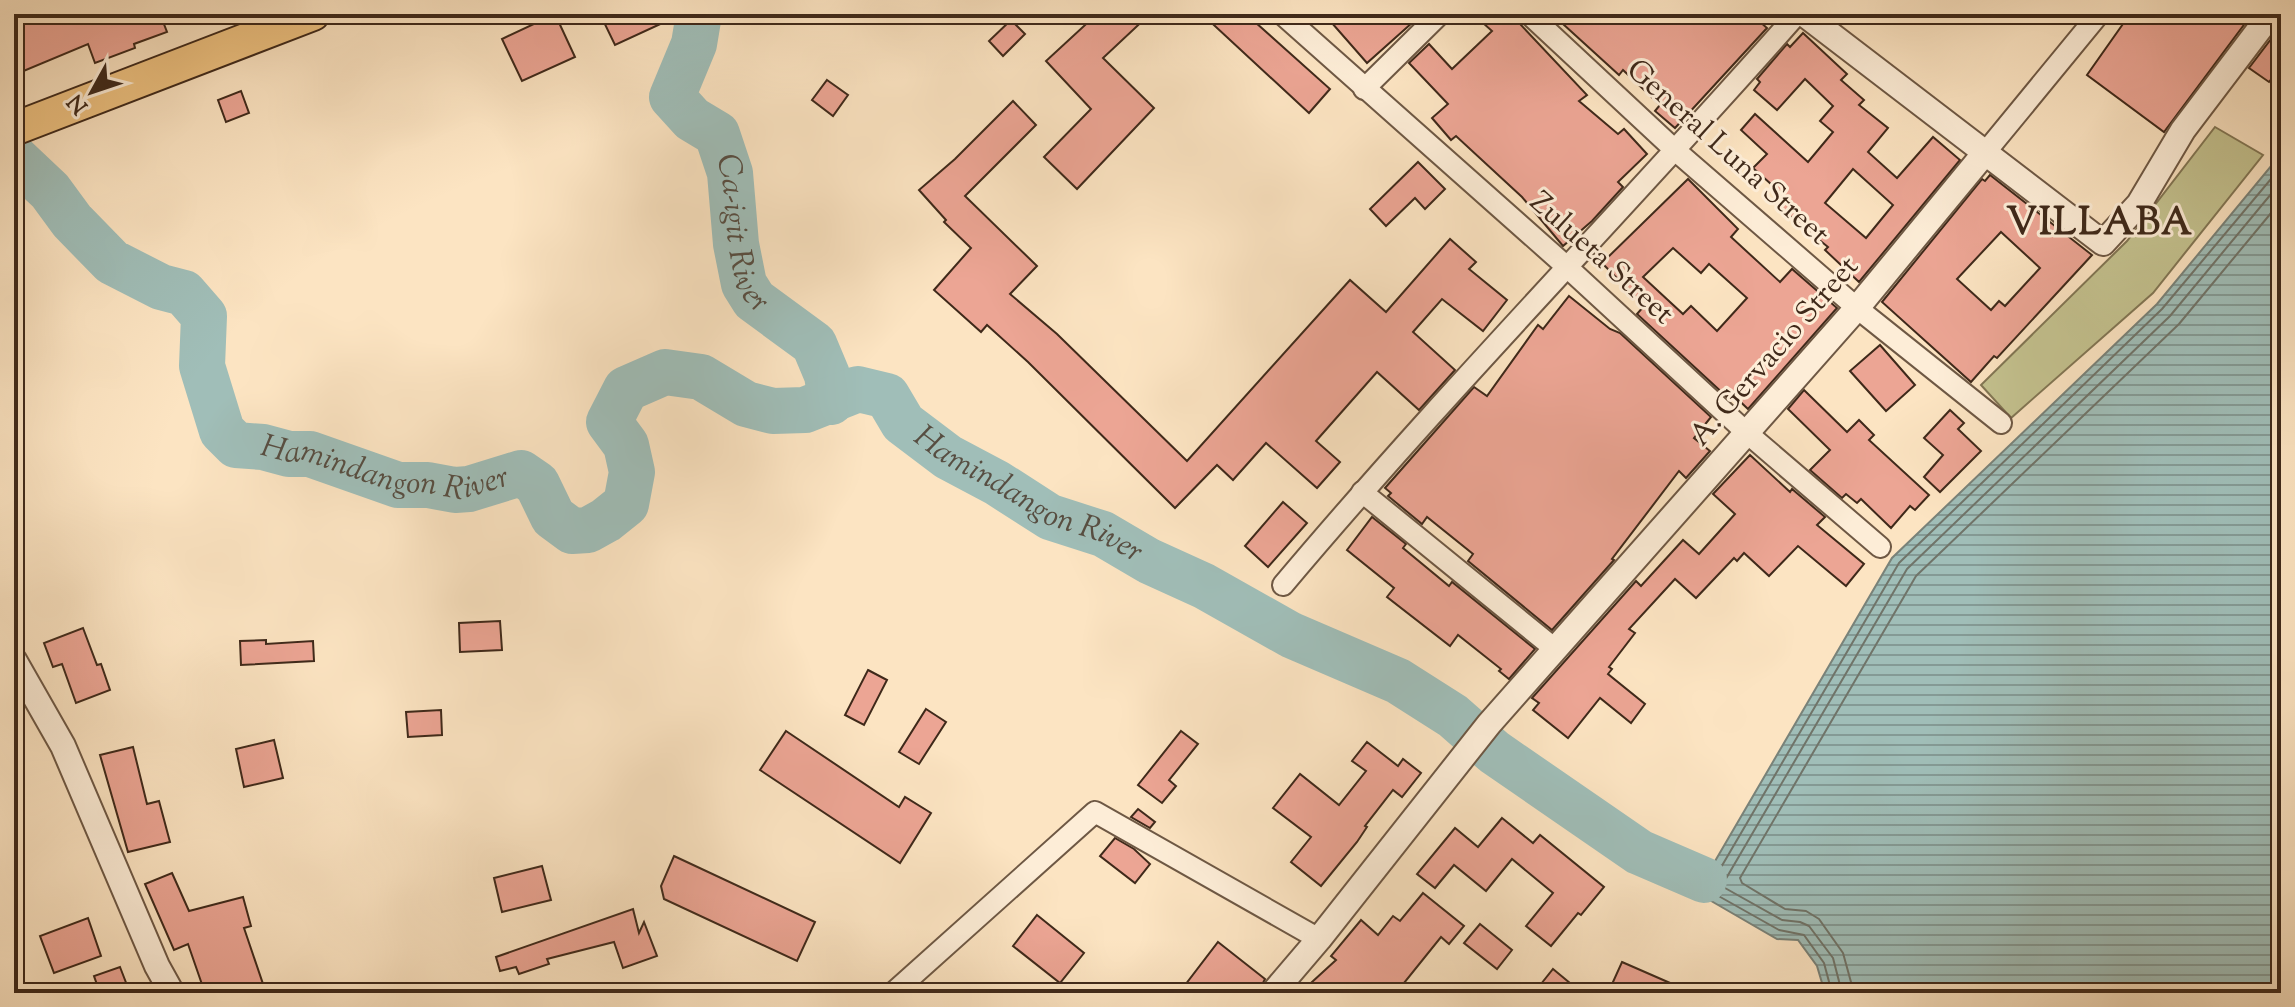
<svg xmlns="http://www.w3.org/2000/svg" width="2295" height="1007" font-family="'Sorts Mill Goudy',serif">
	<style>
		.green { fill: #c4c28f; stroke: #827654; stroke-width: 2 }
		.water { fill: url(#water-rules); stroke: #798279; stroke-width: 2 }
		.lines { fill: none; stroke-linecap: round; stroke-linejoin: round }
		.shore { stroke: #707469; stroke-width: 2 }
		.river { stroke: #a0beb8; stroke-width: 46 }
		.building { fill: #eca594; stroke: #3f291a; stroke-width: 2; fill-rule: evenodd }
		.minor-casing { stroke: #6e5844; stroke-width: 24 }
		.tertiary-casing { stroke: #6e5844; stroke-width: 28 }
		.primary-casing { stroke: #3f291a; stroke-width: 36 }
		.minor { stroke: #fdedd7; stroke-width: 20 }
		.tertiary { stroke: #fdedd7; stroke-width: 24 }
		.primary { stroke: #eec281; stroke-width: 32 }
		.labels { text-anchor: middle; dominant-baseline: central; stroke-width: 6; stroke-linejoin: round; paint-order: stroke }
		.street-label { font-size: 30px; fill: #3f291a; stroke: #fdedd7 }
		.water-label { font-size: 32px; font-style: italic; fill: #574e42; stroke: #fdedd7 }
		.district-label { font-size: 38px; font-weight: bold; letter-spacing: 2px; fill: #3f291a; stroke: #fdedd7 }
	</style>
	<defs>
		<pattern id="water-rules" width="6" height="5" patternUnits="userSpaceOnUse" patternTransform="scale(2)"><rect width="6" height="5" fill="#a0beb8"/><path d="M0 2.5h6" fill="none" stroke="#849a95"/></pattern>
	</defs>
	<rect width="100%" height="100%" fill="#fce4c2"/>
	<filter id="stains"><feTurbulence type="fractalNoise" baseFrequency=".0025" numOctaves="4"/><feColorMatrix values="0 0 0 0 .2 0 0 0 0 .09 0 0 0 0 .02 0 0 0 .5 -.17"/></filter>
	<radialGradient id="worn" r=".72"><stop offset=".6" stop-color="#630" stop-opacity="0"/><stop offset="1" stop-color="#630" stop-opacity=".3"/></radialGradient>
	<path class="green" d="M2215,127l48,28 -110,138 -142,125 -30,-33 146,-144z"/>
	<path class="water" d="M2281,154v839h-456l-8,-27 -19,-26 -21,-1 -71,-41 -2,-18 188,-322 265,-254z"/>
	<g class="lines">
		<g class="shore">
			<path d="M1832,993l-8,-30 -20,-28 -25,-5 -64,-36 -2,-13 186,-318 263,-254 119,-142"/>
			<path d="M1842,993l-9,-35 -24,-32 -9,-4 -18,-2 -57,-32 -1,-6 183,-313 263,-253 111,-134"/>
			<path d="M1854,993l-11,-40 -24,-34 -13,-8 -21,-2 -43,-26 -2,-5 176,-302 263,-252 102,-123"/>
		</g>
		<g class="river">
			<path id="s1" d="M699,14l-5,30 -22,53 20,22 25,15 13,39 6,71 8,40 10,16 60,44 13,31 4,27"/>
			<path id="s2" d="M14,157l36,34 22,30 40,41 49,25 23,6 20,23 -2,50 20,65 14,14 27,2 26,7h21l88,31h30l27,5 14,-1 52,-16 16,11 16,33 19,14 16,-1 18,-10 20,-16 6,-32 -6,-27 -17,-23 17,-33 39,-17 36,5 45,27 27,7 32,-1 53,-21 29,7 16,27 45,34 49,26 53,34 53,17 46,27 55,25 87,49 107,46 55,35 41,36 145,100 65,28"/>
		</g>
	</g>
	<g class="building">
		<path d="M14,14h146l7,18 -33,12 1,4 -40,15 -7,-19 -74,31z"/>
		<path d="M555,14l20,43 -53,24 -20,-42z"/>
		<path d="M600,14h82l-67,31z"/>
		<path d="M1097,14h53l-47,44 51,50 -77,81 -33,-32 47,-48 -45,-48z"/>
		<path d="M1202,14h44l84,75 -21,24z"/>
		<path d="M1324,14h98l-55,49z"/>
		<path d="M1473,14h41l6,10 67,71 -8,6 39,33 6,-5 23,25 -29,28 5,5 -31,34 -29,25 -41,-49 -66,-61 -5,4 -19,-22 16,-14 -39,-41 20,-19 23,25 40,-38z"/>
		<path d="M1552,14h199l16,14 -92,100 -20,-17 5,-6 -37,-35 -4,5z"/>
		<path d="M2130,14h122l-88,118 -77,-57z"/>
		<path d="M1011,20l14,14 -22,22 -14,-15z"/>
		<path d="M2281,26v40l-12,16 -20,-14z"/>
		<path d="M1803,33l44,41 -6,6 23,20 -5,5 29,23 -20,24 29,26 36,-41 27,23 -101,122 -34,-32 3,-3 -54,-44 8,-9 -29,-26 14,-14 -26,-24 14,-16 53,48 25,-30 -13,-11 13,-15 -28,-27 -28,31 -23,-20 6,-8 -3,-3 30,-35 3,3zM1853,169l40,36 -27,33 -41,-35z"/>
		<path d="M827,80l21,15 -15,21 -21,-16z"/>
		<path d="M241,91l8,22 -23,9 -8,-22z"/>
		<path d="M1013,101l23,24 -71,71 72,70 -27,28 47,40 130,127 163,-181 36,32 64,-73 26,23 -7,7 38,31 -24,31 -41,-32 -29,33 42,38 -36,40 -42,-38 -61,69 24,21 -23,26 -51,-45 -33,37 -16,-15 -42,43 -147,-146 -41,-37 -6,7 -47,-42 37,-42 -27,-26 2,-2 -27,-30 36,-31z"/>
		<path d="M1418,162l27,27 -20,20 -10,-11 -29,28 -16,-17z"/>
		<path d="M1990,175l102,80 -95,103 -3,-2 -23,26 -89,-80 100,-123 3,2zM2001,232l39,36 -35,38 -6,-5 -8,9 -34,-31z"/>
		<path d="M1688,179l50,50 -7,8 49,45 12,-13 45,39 -89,101 -17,-16 -4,4 -90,-83 7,-8 -42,-43zM1673,248l28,25 8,-9 38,34 -30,33 -26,-25 -8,8 -40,-37z"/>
		<path d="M1569,296l41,33 10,4 91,84 -17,21 16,13 -24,27 -7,-7 -67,88 2,1 -62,70 -84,-69 5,-7 -46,-37 -5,7 -34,-28 3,-3 -6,-5 89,-101 13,9 51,-71 5,4z"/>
		<path d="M1880,345l35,40 -29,26 -36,-40z"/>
		<path d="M1804,390l43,42 12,-12 15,15 -5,5 60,55 -14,15 -5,-4 -19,22 -30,-29 -4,4 -11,-9 -4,4 -32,-28 20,-20 -42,-41z"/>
		<path d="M1950,410l14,13 -6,6 23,22 -41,41 -16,-15 19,-22 -19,-17z"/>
		<path d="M1750,455l40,37 2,-3 33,28 -8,8 47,39 -18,22 -48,-40 -29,30 -25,-23 -7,8 -3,-3 -38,40 -21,-19 -46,50 6,4 -26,34 3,2 -4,5 37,30 -14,19 -31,-25 -32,40 -35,-28 6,-7 -7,-5 104,-117 5,5 42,-46 16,14 36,-40 -22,-20z"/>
		<path d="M1283,502l24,21 -39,44 -23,-21z"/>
		<path d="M1372,517l34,27 -3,4 46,38 3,-4 83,67 -26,30 -10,-8 2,-2 -43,-34 -8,11 -63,-49 7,-9 -47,-38z"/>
		<path d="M500,621l2,29 -42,2 -1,-29z"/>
		<path d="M83,628l14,37 4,-1 9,26 -34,13 -14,-39 -9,3 -9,-24z"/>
		<path d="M266,640v4l47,-3 1,20 -73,4 -1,-24z"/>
		<path d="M868,670l19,10 -23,45 -19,-10z"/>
		<path d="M926,709l20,13 -27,42 -20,-12z"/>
		<path d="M441,710l1,25 -34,2 -2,-25z"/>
		<path d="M786,731l113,76 6,-10 26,16 -31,50 -140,-93z"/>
		<path d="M1181,731l17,13 -29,36 7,6 -14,17 -24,-18z"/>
		<path d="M274,740l9,38 -39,9 -8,-38z"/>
		<path d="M1367,742l31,24 5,-7 18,14 -19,24 -9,-7 -28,36 2,1 -10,15 -36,44 -30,-24 20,-25 -38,-29 27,-34 39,31 27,-34 -14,-10z"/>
		<path d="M133,747l14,57 12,-3 11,41 -42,10 -28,-97z"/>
		<path d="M1138,809l17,13 -5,6 -19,-11z"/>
		<path d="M1502,818l31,25 7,-8 64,52 -23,28 -3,-2 -27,33 -25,-20 27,-33 -41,-34 -26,32 -32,-26 -19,23 -18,-14 38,-46 23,19z"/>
		<path d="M1115,838l19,11 16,15 -15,19 -35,-27z"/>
		<path d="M674,856l141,66 -18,39 -133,-62 -3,-13z"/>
		<path d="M542,866l9,34 -49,12 -8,-34z"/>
		<path d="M172,873l17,38 54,-14 8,29 -7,2 19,56 -26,9h-32l-17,-49 -14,6 -29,-66z"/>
		<path d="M1423,893l41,33 -15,18 -8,-7 -45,56h-96l36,-33 -5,-4 30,-36 17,15 15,-19 7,5z"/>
		<path d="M633,909l6,24 5,-11 13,34 -34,12 -9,-26 -67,17 2,5 -30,10 -3,-7 -16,4 -4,-14z"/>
		<path d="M1037,915l47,38 -24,30 -47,-37z"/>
		<path d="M88,918l13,38 -47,17 -14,-37z"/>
		<path d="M1480,924l32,26 -15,19 -33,-26z"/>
		<path d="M1218,942l47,37 -7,14h-79z"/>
		<path d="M1622,962l71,31h-85z"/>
		<path d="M120,967l10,26h-30l-6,-17z"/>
		<path d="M1553,969l29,24h-30l-11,-9z"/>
	</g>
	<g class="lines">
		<g class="minor-casing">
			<g id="minor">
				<path d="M1282,14l285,253 180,166 133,114"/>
				<path d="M1529,14l147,137 181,157 144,115"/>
				<path d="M1364,89l76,-75"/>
				<path d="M1984,154l115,-140"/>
				<path d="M1362,492l193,157"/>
				<path d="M1283,585c165,-196 345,-379 514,-571"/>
				<path d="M893,993l202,-181 224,127"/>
			</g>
		</g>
		<g class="tertiary-casing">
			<g id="tertiary">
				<path d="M1804,14l299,229 36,-39 44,-74 88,-116"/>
				<path d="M14,660l49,86 94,220 15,27"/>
				<path d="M1273,993l46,-54 170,-215 368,-416 127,-154"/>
			</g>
		</g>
		<g class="primary-casing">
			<path id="primary" d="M14,129l299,-115"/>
		</g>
		<use href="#minor" class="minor"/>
		<use href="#tertiary" class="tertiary"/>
		<use href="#primary" class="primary"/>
	</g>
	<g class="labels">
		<g class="street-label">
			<text transform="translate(1727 153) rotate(42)">General Luna Street</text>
			<text transform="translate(1601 259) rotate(42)">Zulueta Street</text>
			<text transform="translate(1775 352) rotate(-49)">A. Gervacio Street</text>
		</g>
		<g class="water-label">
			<text stroke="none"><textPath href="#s1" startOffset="250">Ca-igit River</textPath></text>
			<text stroke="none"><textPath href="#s2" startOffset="544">Hamindangon River</textPath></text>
			<text stroke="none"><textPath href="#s2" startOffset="1408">Hamindangon River</textPath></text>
		</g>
		<g class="district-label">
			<text x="2100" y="225">VILLABA</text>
		</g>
	</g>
	<rect width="2295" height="1007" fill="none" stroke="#fce4c2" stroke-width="48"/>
	<rect x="16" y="16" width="2263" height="975" fill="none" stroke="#3f291a" stroke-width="4"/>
	<rect x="24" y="24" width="2247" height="959" fill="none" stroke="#3f291a" stroke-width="2"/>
	<g transform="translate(92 92) rotate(230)" stroke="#fdedd7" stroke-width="6" paint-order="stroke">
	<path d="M0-6L14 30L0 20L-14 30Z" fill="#3f291a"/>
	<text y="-12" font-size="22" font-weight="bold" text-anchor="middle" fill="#3f291a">N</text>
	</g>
	<rect width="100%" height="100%" filter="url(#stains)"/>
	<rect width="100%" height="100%" fill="url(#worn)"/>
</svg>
